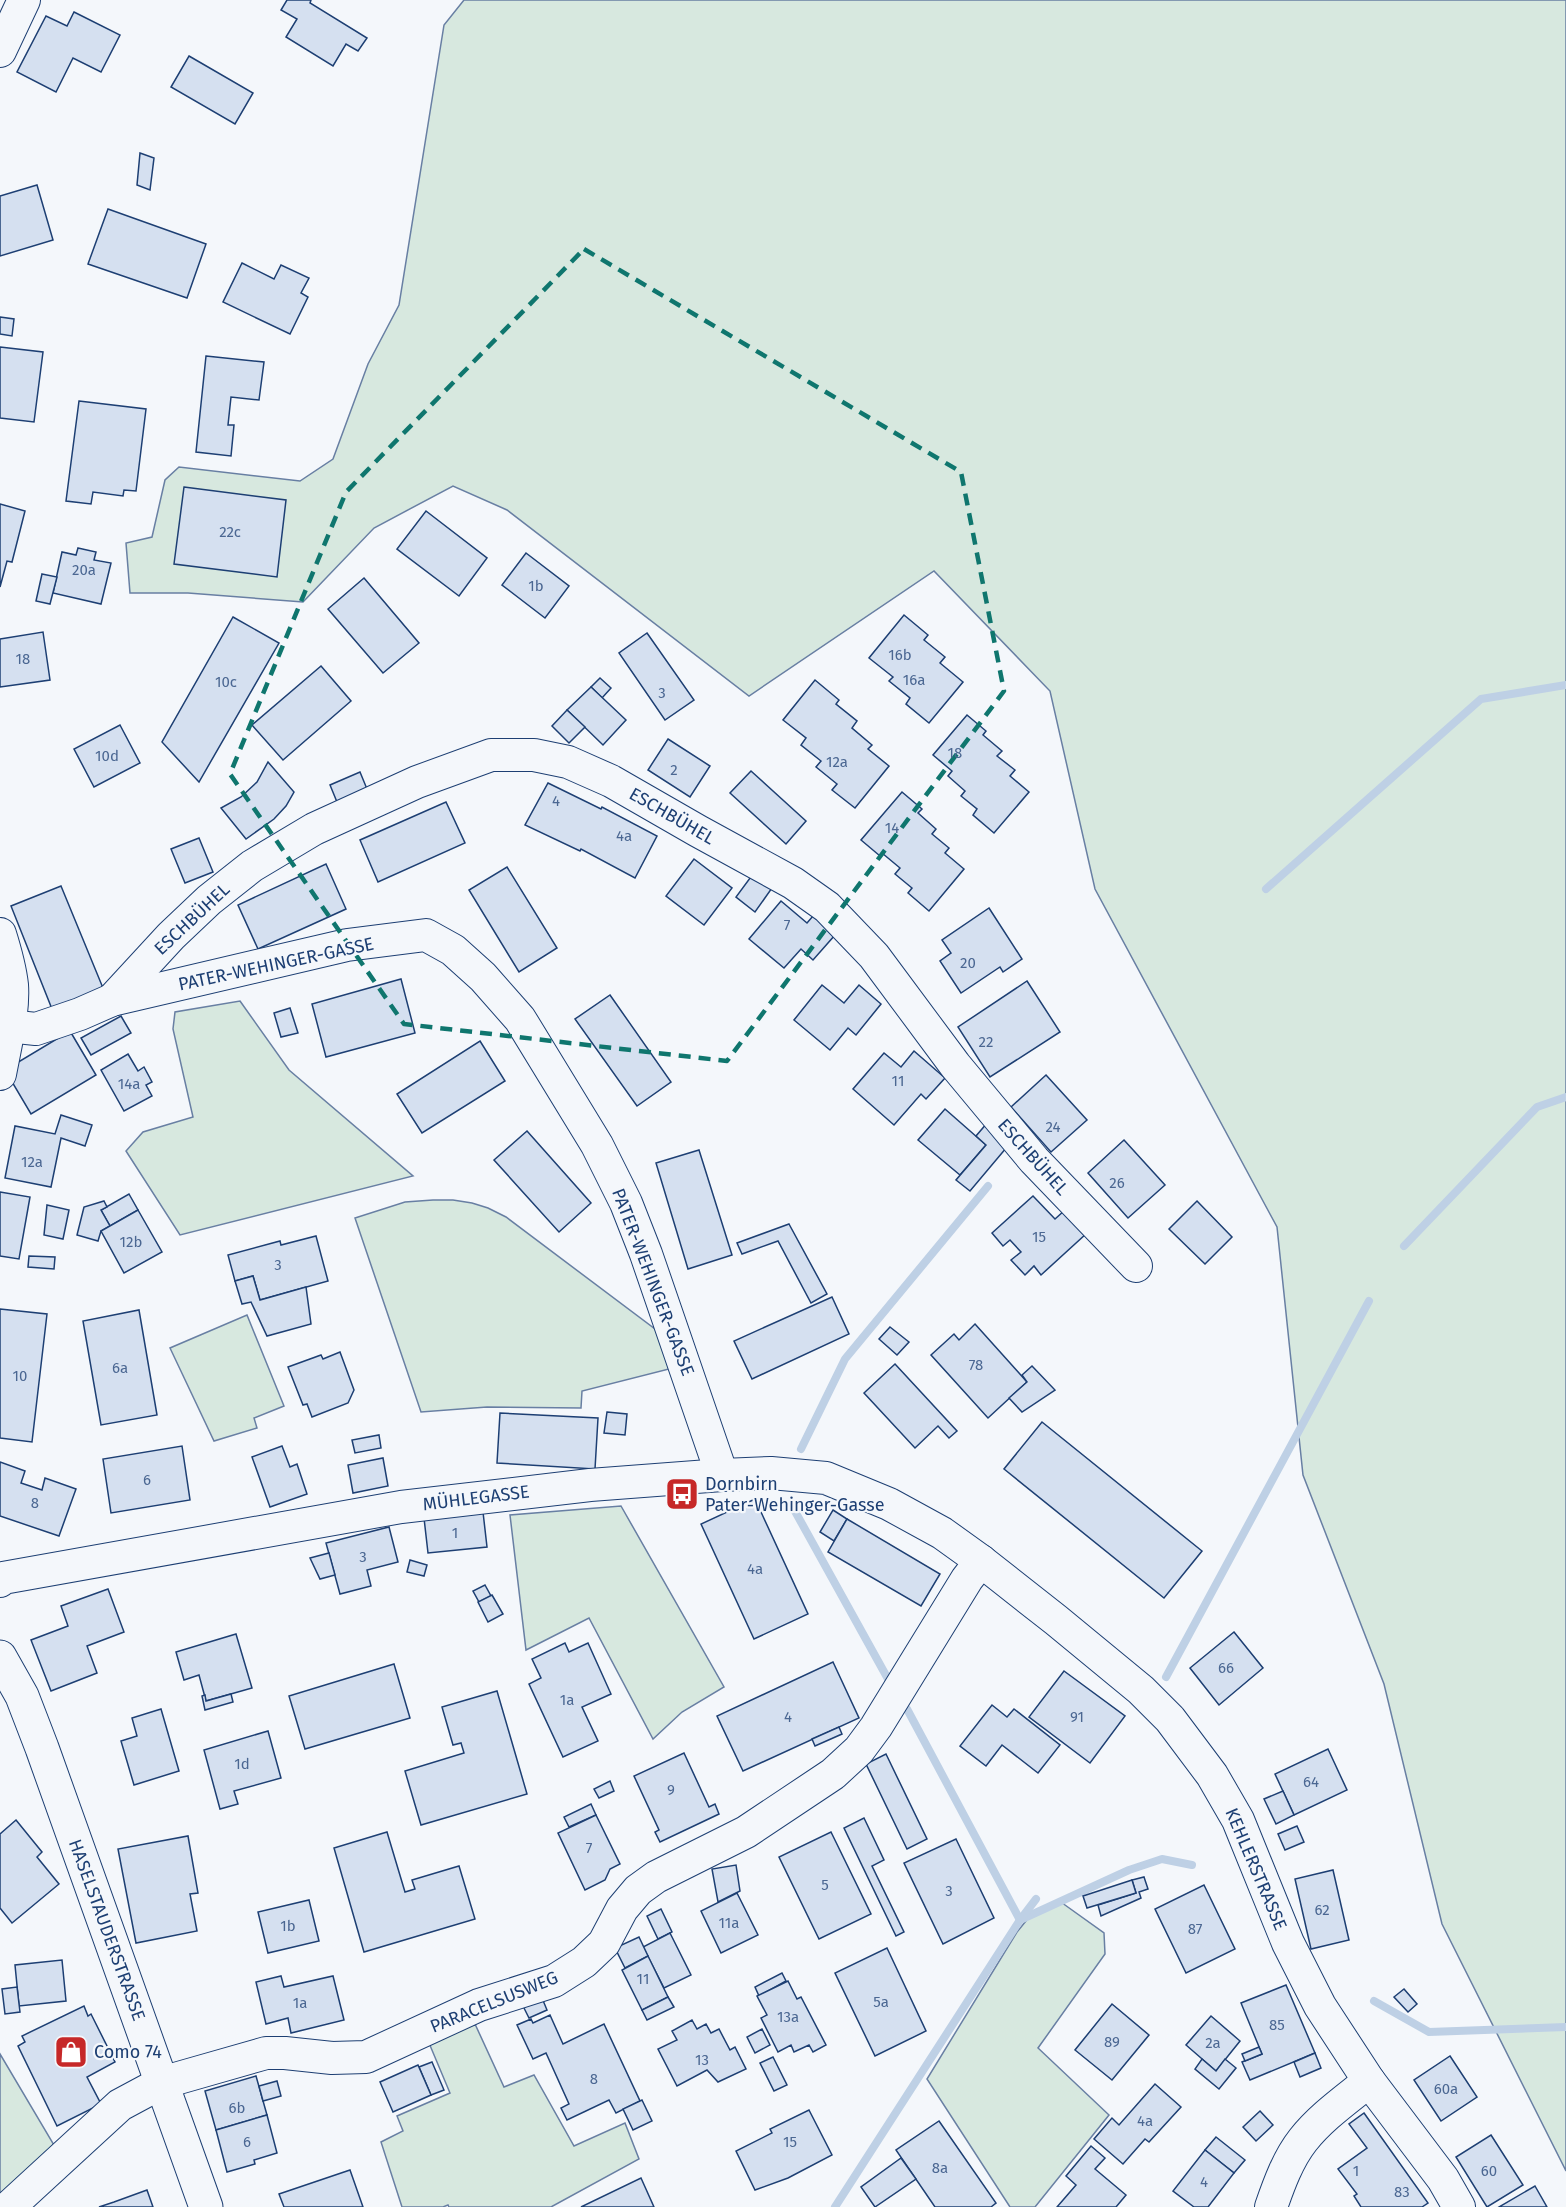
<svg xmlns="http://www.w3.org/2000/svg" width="1566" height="2207" font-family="'Fira Sans',sans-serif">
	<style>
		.green { fill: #d7e8df; stroke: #687fa3; stroke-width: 1.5 }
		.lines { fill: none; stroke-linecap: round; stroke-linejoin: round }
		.stream { stroke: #bed0e5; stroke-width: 8 }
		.building { fill: #d5e0f0; stroke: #1d3f73; stroke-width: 1.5 }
		.minor-casing { stroke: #1d3f73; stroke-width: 34 }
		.major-casing { stroke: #1d3f73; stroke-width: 35 }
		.minor { stroke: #f4f7fb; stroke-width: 32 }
		.major { stroke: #f4f7fb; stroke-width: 33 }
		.marked { fill: none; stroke: #0f766e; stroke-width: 4.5; stroke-dasharray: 12 8; stroke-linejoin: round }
		.labels { text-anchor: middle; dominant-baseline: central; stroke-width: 4.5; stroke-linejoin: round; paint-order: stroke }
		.number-label { font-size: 15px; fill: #4b6792 }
		.street-label { font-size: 18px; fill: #1d3f73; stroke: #f4f7fb }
		.poi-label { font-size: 18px; fill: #1d3f73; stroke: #f4f7fb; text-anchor: start }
	</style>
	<rect width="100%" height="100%" fill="#f4f7fb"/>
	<g class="green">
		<path d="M464,0h1102v2171l-124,-247 -58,-240 -81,-209 -26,-248 -182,-338 -45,-198 -116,-120 -185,125 -242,-186 -54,-24 -79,42 -71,74 -115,-9h-58l-4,-50 26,-6 13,-57 14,-13 121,14 33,-22 35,-95 31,-59 45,-280z"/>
		<path d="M240,1001l49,69 124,106 -233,59 -54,-84 17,-19 50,-15 -20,-88 2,-17z"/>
		<path d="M433,1200h20l19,3 16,5 18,9 149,112 8,17 6,23 -87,22 -1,17 -94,-1 -66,5 -66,-194 50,-16z"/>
		<path d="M247,1315l37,91 -30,12 3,10 -43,13 -44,-93z"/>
		<path d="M621,1506l103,181 -42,25 -29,27 -64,-121 -63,32 -16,-135z"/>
		<path d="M1058,1900l46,33 1,21 -67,94 71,67 -74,92h-25l-83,-128 90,-147 13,-16z"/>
		<path d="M475,2024l29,63 30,-12 40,71 51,-23 14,36 -88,48h-102l-1,-2 -5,2h-41l-21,-65 22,-11 -6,-15 53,-23 -21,-50z"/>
		<path d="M0,2054l54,91 -54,50z"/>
	</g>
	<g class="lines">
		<g class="stream">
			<path d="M1266,889l215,-190 85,-14"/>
			<path d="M1404,1246l133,-139 29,-10"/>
			<path d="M801,1449l44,-90 143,-173"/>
			<path d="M791,1504l97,175"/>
			<path d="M1166,1677l203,-376"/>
			<path d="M907,1709l113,211 109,-50 33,-11 30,6"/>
			<path d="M1374,2001l55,31 137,-5"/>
			<path d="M835,2207l185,-287 16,-21"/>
		</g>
	</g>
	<g class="building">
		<path d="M287,0h24l-1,3 57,35 -9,13 -12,-7 -13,22 -47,-29 11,-18 -16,-9z"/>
		<path d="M74,12l46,23 -19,37 -28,-14 -17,34 -39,-20 29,-56 21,10z"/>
		<path d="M189,56l64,37 -18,31 -64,-37z"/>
		<path d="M140,153l14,5 -4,32 -13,-5z"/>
		<path d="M37,185l16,55 -53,16v-60z"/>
		<path d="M108,209l98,35 -19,54 -99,-34z"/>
		<path d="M242,263l32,16 7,-14 28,13 -8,15 7,4 -18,37 -67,-32z"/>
		<path d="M0,317l14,2 -2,17 -12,-2z"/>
		<path d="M0,347l43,5 -9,70 -34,-4z"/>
		<path d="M206,356l58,6 -5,38 -28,-3 -3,28h6l-3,31 -35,-4z"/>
		<path d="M79,401l67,8 -10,82 -12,-1 -1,6 -30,-4 -2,12 -25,-3z"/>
		<path d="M184,487l102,13 -9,77 -103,-13z"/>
		<path d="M0,504l25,7 -13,51 -5,-1 -7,26z"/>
		<path d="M426,511l61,47 -28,38 -62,-47z"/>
		<path d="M78,548l18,4 -2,8 17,3 -10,41 -48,-11 9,-41 14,3z"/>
		<path d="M526,553l43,33 -24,32 -43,-33z"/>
		<path d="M42,574l15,3 -7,27 -14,-3z"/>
		<path d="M364,578l55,65 -36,30 -55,-64z"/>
		<path d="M904,615l24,20 -4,5 21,17 -5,6 23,19 -34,41 -23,-19 4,-6 -21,-17 4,-4 -24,-19z"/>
		<path d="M233,617l46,26 -80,139 -37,-40z"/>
		<path d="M43,632l7,48 -50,7v-48z"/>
		<path d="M647,633l47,67 -29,20 -46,-67z"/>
		<path d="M321,666l30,35 -68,59 -31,-35z"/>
		<path d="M600,678l11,10 -9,10 -11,-11z"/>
		<path d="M815,680l24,20 -3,4 21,17 -5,7 20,17 -4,4 21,17 -34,42 -23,-18 5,-6 -21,-17 5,-6 -20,-16 5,-7 -23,-18z"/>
		<path d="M591,687l35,33 -23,25 -36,-35z"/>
		<path d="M567,710l18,17 -16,16 -17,-17z"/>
		<path d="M967,715l19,16 -3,4 19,16 -5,5 18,14 -5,6 19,16 -35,41 -21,-18 4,-6 -16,-13 4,-5 -17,-15 4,-5 -19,-16z"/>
		<path d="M120,725l20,38 -46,24 -20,-38z"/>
		<path d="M668,739l42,27 -20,31 -42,-27z"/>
		<path d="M268,762l26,30 -8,14 -12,13 -28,20 -25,-31 20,-11 16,-15z"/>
		<path d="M751,771l55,50 -20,23 -56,-51z"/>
		<path d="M360,772l7,17 -30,13 -7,-17z"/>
		<path d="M548,783l53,26 1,-2 55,29 -22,42 -54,-29 -1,2 -55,-26z"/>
		<path d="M902,792l20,17 -4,4 18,16 -4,5 17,14 -4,5 19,16 -35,42 -21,-18 4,-5 -17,-14 5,-6 -18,-15 -2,3 -19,-16z"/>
		<path d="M446,802l19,41 -87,39 -18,-42z"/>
		<path d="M199,838l14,34 -28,11 -14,-34z"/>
		<path d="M694,859l38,29 -28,37 -38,-29z"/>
		<path d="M326,864l20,45 -88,40 -20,-44z"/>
		<path d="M507,867l50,81 -38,24 -50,-82z"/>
		<path d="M753,874l19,14 -17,24 -19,-15z"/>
		<path d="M61,886l42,102 -51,21 -41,-103z"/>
		<path d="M781,901l26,22 6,-7 22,19 -22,25 -12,-11 -17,19 -35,-29z"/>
		<path d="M989,908l33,51 -19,13 -3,-5 -39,26 -21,-32 11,-8 -9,-13z"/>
		<path d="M401,979l14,54 -89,24 -14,-53z"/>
		<path d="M1027,981l33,51 -70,45 -32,-50z"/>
		<path d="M822,985l22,18 15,-18 22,19 -25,31 -8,-7 -18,22 -36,-30z"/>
		<path d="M610,995l61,87 -34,24 -62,-87z"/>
		<path d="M290,1008l8,25 -17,4 -7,-24z"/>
		<path d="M121,1016l10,17 -40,22 -10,-17z"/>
		<path d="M70,1031l26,44 -65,39 -26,-44z"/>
		<path d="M480,1041l25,40 -83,52 -25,-39z"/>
		<path d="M914,1051l31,27 -19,21 -5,-5 -27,31 -41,-36 31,-36 17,14z"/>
		<path d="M128,1054l10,17 6,-4 8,15 -6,3 6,11 -28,15 -23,-41z"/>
		<path d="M1046,1075l41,45 -36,32 -40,-45z"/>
		<path d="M945,1109l41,36 -26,30 -42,-35z"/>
		<path d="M61,1115l31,10 -7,21 -24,-8 -10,49 -46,-9 10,-52 40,8z"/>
		<path d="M988,1122l19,25 -37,44 -14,-11 30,-35 -10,-9z"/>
		<path d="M527,1131l64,72 -32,29 -65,-72z"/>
		<path d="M1124,1140l41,45 -37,33 -40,-45z"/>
		<path d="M699,1150l33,105 -44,14 -32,-106z"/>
		<path d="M0,1192l30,5 -11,62 -19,-3z"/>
		<path d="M129,1194l9,16 -28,16 -9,-16z"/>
		<path d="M1033,1196l22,23 10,-9 22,23 -46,42 -7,-9 -9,9 -14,-15 10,-8 -11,-12 -7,6 -11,-13z"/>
		<path d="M104,1201l3,6 -6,3 9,16 -9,5 -3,10 -21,-6 7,-28z"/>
		<path d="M1197,1201l35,36 -27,27 -36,-35z"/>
		<path d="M47,1205l22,5 -6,29 -19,-4z"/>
		<path d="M138,1210l24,42 -38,21 -23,-42z"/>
		<path d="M789,1224l38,70 -16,9 -33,-62 -36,13 -5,-11z"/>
		<path d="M316,1236l12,45 -68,19 -7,-24 -18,5 -7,-26 52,-14 1,4z"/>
		<path d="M29,1256l26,1 -1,12 -26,-2z"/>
		<path d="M253,1276l7,24 46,-13 5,37 -44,12 -16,-34 -9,2 -7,-23z"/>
		<path d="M832,1297l17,37 -97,45 -18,-38z"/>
		<path d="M0,1309l47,5 -15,128 -32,-4z"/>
		<path d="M139,1310l18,105 -56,10 -18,-104z"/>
		<path d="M975,1324l52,58 -39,36 -57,-63 23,-21 5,6z"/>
		<path d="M890,1327l19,15 -12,13 -18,-16z"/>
		<path d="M340,1352l14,38 -6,13 -36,14 -5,-13 -4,1 -15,-38 33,-12 2,4z"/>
		<path d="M895,1364l62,67 -8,7 -11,-12 -23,22 -51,-55z"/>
		<path d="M1032,1366l23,24 -33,22 -13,-14 18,-16 -5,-7z"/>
		<path d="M607,1412l20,2 -2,21 -21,-2z"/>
		<path d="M500,1413l98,5 -3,51 -98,-6z"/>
		<path d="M1042,1422l160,129 -38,47 -160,-129z"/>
		<path d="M379,1435l2,13 -26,5 -3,-13z"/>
		<path d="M182,1446l8,54 -79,13 -8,-54z"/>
		<path d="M282,1446l8,21 7,-3 10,30 -37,13 -18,-50z"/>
		<path d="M383,1458l5,28 -35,7 -5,-28z"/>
		<path d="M0,1462l25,9 -4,12 21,7 3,-12 31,11 -17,47 -59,-20z"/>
		<path d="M755,1499l53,115 -54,25 -53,-115z"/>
		<path d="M833,1510l14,9 -13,22 -14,-9z"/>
		<path d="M483,1512l4,35 -59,6 -4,-35z"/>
		<path d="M847,1519l93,55 -19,32 -93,-54z"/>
		<path d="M389,1527l9,35 -31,8 4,16 -31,8 -14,-51z"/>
		<path d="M329,1553l6,22 -15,4 -10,-21z"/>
		<path d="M410,1560l17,5 -3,11 -17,-4z"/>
		<path d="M485,1585l6,11 -12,6 -6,-11z"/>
		<path d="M108,1589l16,43 -37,14 10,27 -46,18 -20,-51 37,-14 -7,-20z"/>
		<path d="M492,1595l11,19 -15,8 -10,-20z"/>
		<path d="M1234,1632l29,36 -44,37 -29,-37z"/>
		<path d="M236,1634l16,54 -46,13 -7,-26 -15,5 -8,-28z"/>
		<path d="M565,1643l4,9 19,-9 23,51 -29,13 16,34 -35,16 -34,-73 12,-6 -9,-19z"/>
		<path d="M833,1662l26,56 -116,53 -26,-55z"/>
		<path d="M394,1664l16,54 -105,31 -16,-53z"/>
		<path d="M1064,1671l61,45 -35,47 -61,-46z"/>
		<path d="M497,1691l30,103 -106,31 -16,-54 59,-18 -3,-10 -8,2 -11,-38z"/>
		<path d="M231,1694l2,8 -28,8 -3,-14 3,-1 1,6z"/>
		<path d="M992,1705l15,12 7,-8 46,36 -22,28 -36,-28 -16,21 -26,-20z"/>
		<path d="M161,1709l18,62 -45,14 -13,-44 16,-5 -5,-18z"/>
		<path d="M839,1727l3,7 -27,12 -3,-7z"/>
		<path d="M268,1731l13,47 -47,13 4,13 -18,5 -16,-59z"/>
		<path d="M1328,1749l19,41 -53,25 -19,-41z"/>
		<path d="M684,1753l25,54 6,-3 4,10 -59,28 -5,-10 4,-2 -25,-54z"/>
		<path d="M886,1754l41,85 -20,10 -41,-85z"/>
		<path d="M610,1781l4,10 -15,7 -5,-9z"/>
		<path d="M1283,1791l11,24 -18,9 -12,-25z"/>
		<path d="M591,1804l5,11 -27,12 -5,-10z"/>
		<path d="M596,1815l24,49 -10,5 -5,11 -20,10 -27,-57z"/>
		<path d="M864,1818l20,42 -12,6 32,66 -8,4 -52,-108z"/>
		<path d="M16,1820l26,32 -5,5 22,27 -47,39 -12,-15v-74z"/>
		<path d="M1297,1826l7,16 -19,8 -7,-16z"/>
		<path d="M387,1832l18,60 10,-3 -3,-9 47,-14 16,53 -111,33 -30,-104z"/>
		<path d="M831,1832l40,82 -52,25 -40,-82z"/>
		<path d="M188,1836l10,57 -8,1 7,37 -61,12 -18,-94z"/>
		<path d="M956,1839l38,79 -51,26 -39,-81z"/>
		<path d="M736,1865l4,26 -22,11 -6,-33z"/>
		<path d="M1333,1870l16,70 -38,9 -16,-70z"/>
		<path d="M1144,1877l4,12 -9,3 2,6 -40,18 -3,-11 38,-12 -4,-13z"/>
		<path d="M1132,1880l4,13 -49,15 -4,-12z"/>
		<path d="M1204,1885l31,64 -49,24 -31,-64z"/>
		<path d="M737,1893l21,42 -37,18 -20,-42z"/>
		<path d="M309,1900l10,41 -51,12 -10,-41z"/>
		<path d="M661,1909l11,23 -14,7 -11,-23z"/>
		<path d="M670,1933l21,42 -27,13 -21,-41z"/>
		<path d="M639,1937l9,19 -23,12 -10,-20z"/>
		<path d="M887,1948l39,83 -51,25 -40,-83z"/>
		<path d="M648,1956l20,41 -26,13 -20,-40z"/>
		<path d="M62,1960l4,41 -47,5 -4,-41z"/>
		<path d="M782,1973l4,8 -27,15 -4,-9z"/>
		<path d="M281,1976l3,11 49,-11 11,44 -53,13 -3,-15 -22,6 -10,-42z"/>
		<path d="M788,1981l9,18 4,-2 25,48 -13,7 -4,-7 -15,7 -3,-7 -13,7 -17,-34 6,-3 -10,-19z"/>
		<path d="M1286,1985l29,68 -65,27 -8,-18 20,-8 -21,-51z"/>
		<path d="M17,1987l3,25 -15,2 -3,-25z"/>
		<path d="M1404,1989l13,15 -9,8 -14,-15z"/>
		<path d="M668,1997l6,10 -27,13 -5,-10z"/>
		<path d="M542,1998l5,12 -18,8 -6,-12z"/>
		<path d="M1112,2004l37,31 -37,45 -37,-30z"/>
		<path d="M84,2006l4,10 3,-2 24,48 -28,15 14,27 -44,22 -39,-80 7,-4 -3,-6z"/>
		<path d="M550,2015l13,29 41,-20 36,77 -24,12 -7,-13 -42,20 -6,-12 8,-4 -23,-51 -13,6 -16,-34 14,-6 2,4z"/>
		<path d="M1211,2016l29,25 -24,30 -30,-26z"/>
		<path d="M692,2020l5,9 9,-5 5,9 8,-4 11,21 5,-3 11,22 -28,13 -11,-12 -30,16 -19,-37 19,-9 -5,-9z"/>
		<path d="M762,2029l8,16 -15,8 -8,-16z"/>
		<path d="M1259,2047l3,7 -17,7 -3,-7z"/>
		<path d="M1315,2053l6,15 -21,9 -6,-15z"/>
		<path d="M1450,2056l27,41 -36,24 -27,-41z"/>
		<path d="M773,2057l14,28 -13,6 -14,-28z"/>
		<path d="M1202,2059l14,12 9,-12 11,9 -17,21 -24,-20z"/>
		<path d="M432,2062l12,28 -13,5 -12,-28z"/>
		<path d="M418,2065l13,30 -38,17 -13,-30z"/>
		<path d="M256,2076l11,39 -51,15 -11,-39z"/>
		<path d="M277,2081l4,15 -18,5 -4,-15z"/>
		<path d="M1155,2084l26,23 -32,35 -4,-3 -22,25 -29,-25 18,-21 7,7z"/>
		<path d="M642,2100l10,21 -19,9 -10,-21z"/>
		<path d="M809,2110l23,45 -44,23 -33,12 -19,-39 36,-18 -2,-4z"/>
		<path d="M1260,2111l13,14 -17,16 -13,-14z"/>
		<path d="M1364,2113l64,90 -6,4h-61l-7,-11 3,-2 -19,-25 29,-21 -18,-24z"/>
		<path d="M267,2115l10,38 -23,7 1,4 -28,8 -11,-42z"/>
		<path d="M939,2121l57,82 -5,4h-56l-39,-57z"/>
		<path d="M1491,2135l32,50 -36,22 -31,-50z"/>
		<path d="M1216,2137l29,23 -11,13 -29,-23z"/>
		<path d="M1091,2146l14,12 -10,11 31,26 -10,12h-59l19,-22 -10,-9z"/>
		<path d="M1205,2150l29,23 -26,34h-14l-21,-16z"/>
		<path d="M901,2158l15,21 -41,28 -14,-20z"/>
		<path d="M350,2170l13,37h-79l-5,-13z"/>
		<path d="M641,2178l13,29h-73z"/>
		<path d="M1535,2186l12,21h-48z"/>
		<path d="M147,2190l6,17h-54l15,-5z"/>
	</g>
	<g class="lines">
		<g class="minor-casing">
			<g id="minor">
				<path d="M0,51l24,-51"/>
				<path d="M0,934c5,16 10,33 12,51 2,27 -7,62 -12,89"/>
				<path d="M112,1000l59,-64 38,-36 43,-34 62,-37 103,-47 74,-27h43l34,7 43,19 87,50 95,52 34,24 47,49 81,109 79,95 102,106"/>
				<path d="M8,1026l28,3 44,-15 32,-14 235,-55 79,-10 27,15 30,27 37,42 77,126 29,58 20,51 76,221"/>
				<path d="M0,1581l3,-3 398,-71 189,-22 132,-10 49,-2 55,5 63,26 53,29 39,28 75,59 85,70 29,29 42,56 26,45 50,123 32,63 49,75 74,98 16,28"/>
				<path d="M9,2207l111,-102 41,-22 105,-30h19l47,5 34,-1 113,-52 75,-24 30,-19 20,-19 18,-34 16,-19 18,-13 90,-45 87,-58 26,-24 17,-23 91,-148 14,-18"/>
				<path d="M1271,2207c8,-23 17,-48 32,-67 18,-23 44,-41 66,-59"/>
			</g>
		</g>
		<g class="major-casing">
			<path id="major" d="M0,1657l22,39 20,52 164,459"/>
		</g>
		<use href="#minor" class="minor"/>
		<use href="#major" class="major"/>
	</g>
	<path class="marked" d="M584,249l377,223 43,219 -277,370 -323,-37 -174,-250 116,-282z"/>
	<defs>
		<g id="bus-square" transform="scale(1.725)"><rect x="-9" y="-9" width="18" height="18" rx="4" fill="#c62828" stroke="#f4f7fb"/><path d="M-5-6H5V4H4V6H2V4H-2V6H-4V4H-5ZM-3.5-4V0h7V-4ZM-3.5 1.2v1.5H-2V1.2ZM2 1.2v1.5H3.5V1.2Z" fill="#fff"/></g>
		<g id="shop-square" transform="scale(1.725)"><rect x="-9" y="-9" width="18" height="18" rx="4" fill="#c62828" stroke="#f4f7fb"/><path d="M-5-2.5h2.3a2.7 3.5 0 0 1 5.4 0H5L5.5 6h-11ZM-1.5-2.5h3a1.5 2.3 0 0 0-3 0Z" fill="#fff"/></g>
	</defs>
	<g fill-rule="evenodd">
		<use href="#bus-square" x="682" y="1494"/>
		<use href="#shop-square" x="71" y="2052"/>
	</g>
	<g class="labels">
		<g class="number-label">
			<text x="230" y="532">22c</text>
			<text x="84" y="570">20a</text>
			<text x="536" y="586">1b</text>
			<text x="900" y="655">16b</text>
			<text x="23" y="659">18</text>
			<text x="914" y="680">16a</text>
			<text x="226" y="682">10c</text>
			<text x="662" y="693">3</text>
			<text x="955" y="753">18</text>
			<text x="107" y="756">10d</text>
			<text x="837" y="762">12a</text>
			<text x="674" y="770">2</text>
			<text x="556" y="801">4</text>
			<text x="892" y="828">14</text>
			<text x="624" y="836">4a</text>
			<text x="787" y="925">7</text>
			<text x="968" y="963">20</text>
			<text x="986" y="1042">22</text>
			<text x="898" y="1081">11</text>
			<text x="129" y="1084">14a</text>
			<text x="1053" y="1127">24</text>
			<text x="32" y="1162">12a</text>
			<text x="1117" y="1183">26</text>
			<text x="1039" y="1237">15</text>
			<text x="131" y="1242">12b</text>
			<text x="278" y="1265">3</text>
			<text x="976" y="1365">78</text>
			<text x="120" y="1368">6a</text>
			<text x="20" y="1376">10</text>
			<text x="147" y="1480">6</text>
			<text x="35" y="1503">8</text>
			<text x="455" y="1533">1</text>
			<text x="363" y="1557">3</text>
			<text x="755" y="1569">4a</text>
			<text x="1226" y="1668">66</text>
			<text x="567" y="1700">1a</text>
			<text x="788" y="1717">4</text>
			<text x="1077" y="1717">91</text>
			<text x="242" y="1764">1d</text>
			<text x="1311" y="1782">64</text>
			<text x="671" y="1790">9</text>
			<text x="589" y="1848">7</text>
			<text x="825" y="1885">5</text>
			<text x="949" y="1891">3</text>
			<text x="1322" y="1910">62</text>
			<text x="729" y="1923">11a</text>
			<text x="288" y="1926">1b</text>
			<text x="1195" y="1929">87</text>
			<text x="643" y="1979">11</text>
			<text x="881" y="2002">5a</text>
			<text x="300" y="2003">1a</text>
			<text x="788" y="2017">13a</text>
			<text x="1277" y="2025">85</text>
			<text x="1112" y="2042">89</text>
			<text x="1213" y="2043">2a</text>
			<text x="702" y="2060">13</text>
			<text x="594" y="2079">8</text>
			<text x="1446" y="2089">60a</text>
			<text x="237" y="2108">6b</text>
			<text x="1145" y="2121">4a</text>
			<text x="247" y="2142">6</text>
			<text x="790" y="2142">15</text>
			<text x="940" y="2168">8a</text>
			<text x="1356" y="2171">1</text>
			<text x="1489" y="2171">60</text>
			<text x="1204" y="2182">4</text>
			<text x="1402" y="2192">83</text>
		</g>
		<g class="street-label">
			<text transform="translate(672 816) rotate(30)">ESCHBÜHEL</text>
			<text transform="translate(192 919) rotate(-43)">ESCHBÜHEL</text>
			<text transform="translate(276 964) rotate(-12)">PATER-WEHINGER-GASSE</text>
			<text transform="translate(1033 1157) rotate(48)">ESCHBÜHEL</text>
			<text transform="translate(653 1282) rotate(69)">PATER-WEHINGER-GASSE</text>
			<text transform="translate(476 1498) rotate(-7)">MÜHLEGASSE</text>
			<text transform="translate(1256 1869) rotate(67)">KEHLERSTRASSE</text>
			<text transform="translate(107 1930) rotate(70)">HASELSTAUDERSTRASSE</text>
			<text transform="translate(494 2002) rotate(-22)">PARACELSUSWEG</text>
		</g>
		<g class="poi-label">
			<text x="705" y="1484">Dornbirn<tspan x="705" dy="21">Pater-Wehinger-Gasse</tspan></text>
			<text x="94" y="2052">Como 74</text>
		</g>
	</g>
</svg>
